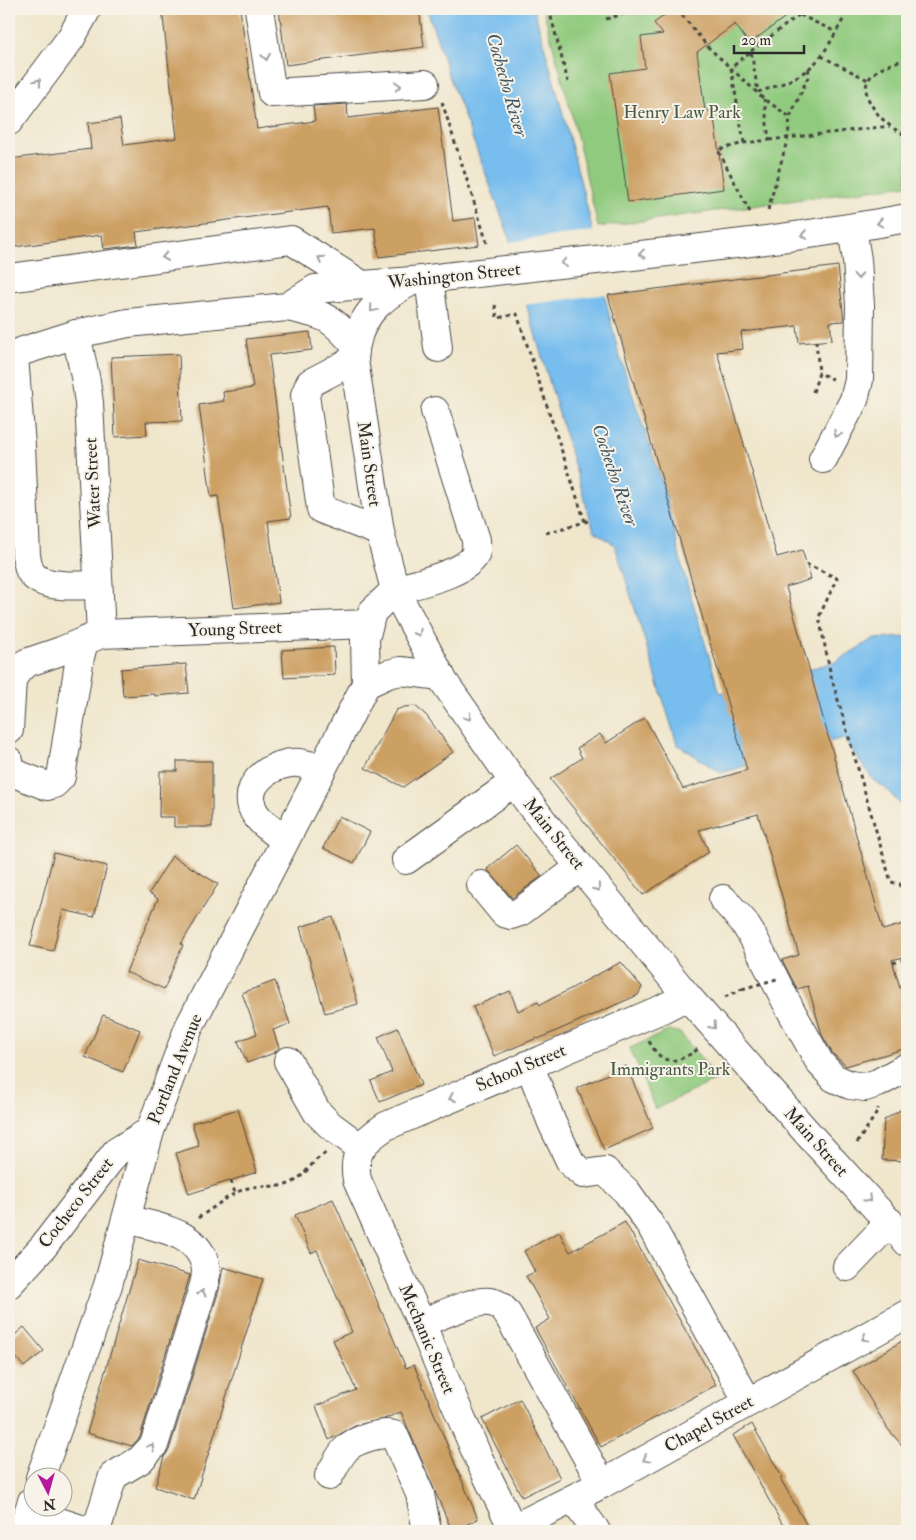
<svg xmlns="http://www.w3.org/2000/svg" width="916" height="1540" font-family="'IM FELL Double Pica',serif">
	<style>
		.green { fill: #90ca7e; stroke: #5e7a54 }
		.water { fill: #77bdee; stroke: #51748c }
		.pier { fill: #f0e6cc }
		.building { fill: #cc9f62 }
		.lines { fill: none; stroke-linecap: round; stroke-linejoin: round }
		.minor-casing { stroke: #494743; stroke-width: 30 }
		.major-casing { stroke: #494743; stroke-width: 30 }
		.path { stroke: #494743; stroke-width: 3; stroke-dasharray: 4 4; stroke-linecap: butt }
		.minor { stroke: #fff; stroke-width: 28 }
		.major { stroke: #fff; stroke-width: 28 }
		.path-bridge { stroke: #494743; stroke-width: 3; stroke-dasharray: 4 4; stroke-linecap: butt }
		.oneway { stroke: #a0a0a0 }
		.labels { text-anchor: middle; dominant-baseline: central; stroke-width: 4; stroke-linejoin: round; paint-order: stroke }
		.park-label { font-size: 18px; fill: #495b44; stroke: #f7f3e8 }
		.street-label { font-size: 18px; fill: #2b2b2b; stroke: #f7f3e8 }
		.water-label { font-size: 19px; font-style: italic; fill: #425766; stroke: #f7f3e8 }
	</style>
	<rect width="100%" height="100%" fill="#f7f3e8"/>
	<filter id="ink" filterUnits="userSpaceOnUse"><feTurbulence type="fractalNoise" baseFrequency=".02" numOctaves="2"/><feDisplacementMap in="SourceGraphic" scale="10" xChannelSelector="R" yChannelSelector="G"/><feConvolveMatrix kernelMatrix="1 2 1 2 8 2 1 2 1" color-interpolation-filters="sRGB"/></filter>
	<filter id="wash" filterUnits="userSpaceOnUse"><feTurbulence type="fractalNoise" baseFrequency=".0096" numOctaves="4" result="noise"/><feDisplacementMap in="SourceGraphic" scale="20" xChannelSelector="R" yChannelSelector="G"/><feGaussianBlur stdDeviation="1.12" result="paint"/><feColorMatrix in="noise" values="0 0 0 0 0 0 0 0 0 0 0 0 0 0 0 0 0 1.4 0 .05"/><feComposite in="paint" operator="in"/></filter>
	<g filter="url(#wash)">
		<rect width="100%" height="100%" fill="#f0e6cc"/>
		<g class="green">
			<path d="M543,9h364v176l-309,42 -25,-108z"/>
			<path d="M670,1030l10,3 38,46 -63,30 -25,-61z"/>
		</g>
		<path class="water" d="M427,9h107l31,112 24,94 17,86 12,50 47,141 17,74 38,127 115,-31 38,-23 34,-2v174l-23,-24 -10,-6 -31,-43 -122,35 -44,-29 -62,-199 -21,-14 -67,-224 -18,-71 -60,-160z"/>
		<path class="pier" d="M594,231l13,63 -83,11 -16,-63z"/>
		<g id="blocks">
			<g class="building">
				<path d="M162,9h78l17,120 58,-8 -2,-15 34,-2 1,14 90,-11 15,114 22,-3 4,27 -100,12 -4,-29 -44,5 -3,-26 -192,25 2,13 -34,4 -2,-14 -88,12 -5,-39v-49l82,-10 -3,-26 32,-4 4,26 53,-7z"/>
				<path d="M279,9h140l5,38 -138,18z"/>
				<path d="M673,9h123l-47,35 -14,-20 -38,28 8,59h8l11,78 -96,13 -18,-129 35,-5 -4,-31 22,-3 -9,-11z"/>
				<path d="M838,266l6,55 -14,1 2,18 -33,3 -2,-17 -56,6 2,17 -26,3 60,205 25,-7 9,29 -25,8 97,343 24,-7v33l-15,4 15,52v36l-61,18 -13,-12 -11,-19 -14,-49 -11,3 -15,-29 17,-5 -41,-141 -59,16 10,22 -66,43 -93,-116 32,-21 -5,-10 23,-14 6,9 39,-25 38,71 64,-19 -139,-475z"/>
				<path d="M310,332l2,18 -43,5 22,163 -23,3 11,81 -45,6 -16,-112 -7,1 -12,-92 25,-4 -1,-9 30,-4 -7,-49z"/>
				<path d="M179,354l3,67 -36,1 1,13 -32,2 -4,-80z"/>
				<path d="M334,647l1,28 -51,3 -2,-28z"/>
				<path d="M186,664l3,29 -34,3v-2l-32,2 -2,-27z"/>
				<path d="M415,706l11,9 27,37 -50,35 -38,-19 31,-58 8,-3z"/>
				<path d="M177,761h35v66h-38v-10h-15l1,-46h17z"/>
				<path d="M339,816l31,16 -16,31 -31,-15z"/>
				<path d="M516,845l26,31 -30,22 -25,-29z"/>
				<path d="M54,853l53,13 -13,51 -31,-7 -10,41 -23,-5z"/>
				<path d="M172,856l46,28 -37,60 2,1 -19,44 -38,-17 32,-73 -9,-6z"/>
				<path d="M333,917l25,87 -33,9 -25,-86z"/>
				<path d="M621,962l21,25 -4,8 -100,44 -1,-1 -43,18 -21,-49 37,-16 8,20 20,-9 2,3z"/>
				<path d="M275,981l15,43 -17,6 6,18 -5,5 -27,10 -9,-22 19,-7 -15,-41z"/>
				<path d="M103,1015l37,15 -17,42 -38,-15z"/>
				<path d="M398,1028l23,57 -41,17 -9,-21 21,-9 -14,-35z"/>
				<path d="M626,1066l27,62 -49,22 -27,-62z"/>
				<path d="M907,1106v55l-25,-1 2,-40z"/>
				<path d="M238,1109l19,63 -68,22 -13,-41 23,-7 -7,-23z"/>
				<path d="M333,1199l73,169 8,-3 64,154 -26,12 -51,-119 -17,7 -27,6 -28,15 -13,-34 40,-16 -23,-50 19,-8 -35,-82 -6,3 -16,-38z"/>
				<path d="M625,1222l91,163 -115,62 -66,-119 15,-9 -24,-43 9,-4 -11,-21 35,-19 11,20z"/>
				<path d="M138,1260l52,15 -50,162 -8,9 -45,-13z"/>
				<path d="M223,1267l40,12 -69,221 -39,-13 9,-30 5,-7 50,-160z"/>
				<path d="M24,1327l20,24 -20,16 -15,-18v-9z"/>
				<path d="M907,1338v113l-19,-22 -35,-58z"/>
				<path d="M520,1399l40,79 -38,19 -40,-78z"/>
				<path d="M752,1424l30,53 -2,1 30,53h-24l-53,-96z"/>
			</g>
		</g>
	</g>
	<g filter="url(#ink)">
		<use href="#blocks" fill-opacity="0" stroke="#494743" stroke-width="1"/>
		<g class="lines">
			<g class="minor-casing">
				<g id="minor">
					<path d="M259,9l13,84 153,-9"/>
					<path d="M9,121l62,-83 16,-29"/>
					<path d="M9,278l282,-38 71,45"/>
					<path d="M429,279l9,69"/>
					<path d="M287,307c37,8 43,8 68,38"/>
					<path d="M76,334l10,47 3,22 12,231"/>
					<path d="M14,356l7,90 5,109c1,5 2,11 4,16 10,19 49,14 67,14"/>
					<path d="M9,358l14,-7 53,-17 52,-11 159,-16 28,-18 97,-8"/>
					<path d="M354,360l-44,23 -5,12 16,114 59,23"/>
					<path d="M823,459l31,-59 5,-20 1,-75 -3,-45 -5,-32"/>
					<path d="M395,590c20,-6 70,-16 80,-35 2,-3 1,-11 1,-15l-41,-129"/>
					<path d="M9,730l3,-50 6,-10 8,-7 35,-12 40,-17 268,-10"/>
					<path d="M9,761l2,8 8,6 28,11 7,-2 7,-7 19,-120 4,-15"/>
					<path d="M285,840c-11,-9 -28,-18 -33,-33 -8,-27 24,-46 47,-44 8,1 16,4 23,6"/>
					<path d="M406,860l108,-78"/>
					<path d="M481,885l23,28 7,2 9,-3 60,-45"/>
					<path d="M723,899l20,22 10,16 37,72 30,54 14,15 16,7 15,2 13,-4 29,-16"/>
					<path d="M288,1061l29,51 13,13 31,23"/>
					<path d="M529,1064l23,59 19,40 12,11 22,-3 22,21 24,34 97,176"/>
					<path d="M847,1267l43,-45"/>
					<path d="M9,1284l34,-37 73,-95 34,-21"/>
					<path d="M421,1323c17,-6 51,-23 68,-21 9,0 14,6 19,13l94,169"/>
					<path d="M329,1476c5,-8 10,-20 17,-27 8,-9 37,-18 48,-14l26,59 7,37"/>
					<path d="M573,1499l23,32"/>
					<path d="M29,1512l58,19"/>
					<path d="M513,1529l-35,-72 -57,-134 -64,-143c-5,-28 6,-39 29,-54l276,-117 25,-13"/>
					<path d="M96,1531l17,-55 27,-16 14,-15 50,-160c1,-4 2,-10 2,-15 -4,-38 -50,-43 -79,-51"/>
				</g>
			</g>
			<g class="major-casing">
				<g id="major">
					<path d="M907,218c-163,30 -330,42 -495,63 -35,18 -56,38 -58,79l26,172 15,58 49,92 74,106 27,36 142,172 124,141 96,105"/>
					<path d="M366,684l22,-10 13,-3 40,5"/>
					<path d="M40,1478l68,-193 42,-154 39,-104 177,-343 -1,-45 7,-27 23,-22"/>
					<path d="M22,1531l10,-30"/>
					<path d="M508,1531l94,-47 305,-170"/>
				</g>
			</g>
			<g class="path">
				<path d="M549,9l19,73"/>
				<path d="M677,9l31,38 56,52 26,18"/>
				<path d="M800,15l36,17"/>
				<path d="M606,19l35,-10"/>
				<path d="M751,51l56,-42"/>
				<path d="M821,56l47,24"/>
				<path d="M907,59c-12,3 -31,9 -38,20 -13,19 21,52 38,56"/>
				<path d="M442,102l46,144"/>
				<path d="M769,140l121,-14"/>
				<path d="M744,143l-13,-75 20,-17 7,41c23,-7 48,-16 63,-36 11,-14 19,-32 28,-47"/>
				<path d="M768,210l20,-73 2,-20 18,-40 1,-9"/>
				<path d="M750,212l-32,-62 26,-7 25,-3 -5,-41"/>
				<path d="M495,305l2,13 20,-4 68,208"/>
				<path d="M816,341l3,32"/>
				<path d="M813,392l6,-19 14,6"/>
				<path d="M546,533l42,-12"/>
				<path d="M806,564l31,14 -18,39 12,59 60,206 9,2 4,10h3"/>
				<path d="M904,894l3,13"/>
				<path d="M893,963l14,-4"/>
				<path d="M725,997l17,-8"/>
				<path d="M649,1041c13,26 28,23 49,8"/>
				<path d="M857,1143l21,-32v-3"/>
				<path d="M231,1181l4,12"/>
				<path d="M198,1218c16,-10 32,-25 50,-30 14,-4 30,1 43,-5 14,-6 21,-23 35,-30"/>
			</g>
			<use href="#minor" class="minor"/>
			<use href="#major" class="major"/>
			<path class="path-bridge" d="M742,989l38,-11"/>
		</g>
		<defs><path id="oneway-chevron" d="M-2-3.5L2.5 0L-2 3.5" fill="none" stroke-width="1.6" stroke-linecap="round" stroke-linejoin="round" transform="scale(1.25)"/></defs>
		<g class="oneway">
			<use href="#oneway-chevron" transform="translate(266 57) rotate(81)"/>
			<use href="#oneway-chevron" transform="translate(38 82) rotate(-53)"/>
			<use href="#oneway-chevron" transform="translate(398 86) rotate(-3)"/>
			<use href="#oneway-chevron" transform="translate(880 223) rotate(169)"/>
			<use href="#oneway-chevron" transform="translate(804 235) rotate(172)"/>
			<use href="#oneway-chevron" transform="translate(642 254) rotate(173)"/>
			<use href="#oneway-chevron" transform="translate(165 257) rotate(172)"/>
			<use href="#oneway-chevron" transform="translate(321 259) rotate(-147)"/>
			<use href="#oneway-chevron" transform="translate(564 263) rotate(173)"/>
			<use href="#oneway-chevron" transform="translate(858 276) rotate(86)"/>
			<use href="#oneway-chevron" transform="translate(373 309) rotate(130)"/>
			<use href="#oneway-chevron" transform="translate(837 434) rotate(118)"/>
			<use href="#oneway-chevron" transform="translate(418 633) rotate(62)"/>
			<use href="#oneway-chevron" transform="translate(468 717) rotate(56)"/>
			<use href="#oneway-chevron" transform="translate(597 888) rotate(51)"/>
			<use href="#oneway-chevron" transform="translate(713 1026) rotate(49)"/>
			<use href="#oneway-chevron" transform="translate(452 1098) rotate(157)"/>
			<use href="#oneway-chevron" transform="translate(868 1199) rotate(46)"/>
			<use href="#oneway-chevron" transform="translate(202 1293) rotate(-73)"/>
			<use href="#oneway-chevron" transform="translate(865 1338) rotate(151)"/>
			<use href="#oneway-chevron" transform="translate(151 1447) rotate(-59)"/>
			<use href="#oneway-chevron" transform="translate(646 1459) rotate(151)"/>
		</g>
	</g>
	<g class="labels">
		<g class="park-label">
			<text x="682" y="112">Henry Law Park</text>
			<text x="670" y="1069">Immigrants Park</text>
		</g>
		<g class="street-label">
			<text transform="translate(454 276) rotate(-6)">Washington Street</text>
			<text transform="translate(369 464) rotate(82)">Main Street</text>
			<text transform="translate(93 483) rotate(-93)">Water Street</text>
			<text transform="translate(235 629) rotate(-2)">Young Street</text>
			<text transform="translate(554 834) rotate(51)">Main Street</text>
			<text transform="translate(521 1068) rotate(-23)">School Street</text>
			<text transform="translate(175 1069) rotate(-68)">Portland Avenue</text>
			<text transform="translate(816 1142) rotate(48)">Main Street</text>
			<text transform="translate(76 1203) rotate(-52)">Cocheco Street</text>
			<text transform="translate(427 1339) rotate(67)">Mechanic Street</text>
			<text transform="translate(709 1424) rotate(-29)">Chapel Street</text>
		</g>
		<g class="water-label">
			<text transform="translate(507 85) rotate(74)">Cochecho River</text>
			<text transform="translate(615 475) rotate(71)">Cochecho River</text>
		</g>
	</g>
	<rect width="916" height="1540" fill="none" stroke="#f7f3e8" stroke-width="30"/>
	<g transform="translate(48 1492) rotate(174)"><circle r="24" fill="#f7f3e8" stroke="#a5a39c"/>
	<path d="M0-4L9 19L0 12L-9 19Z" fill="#b5179e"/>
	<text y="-8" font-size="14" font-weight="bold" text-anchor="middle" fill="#2b2b2b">N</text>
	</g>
	<path d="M734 45v8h70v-8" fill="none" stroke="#2b2b2b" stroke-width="2.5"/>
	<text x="741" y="45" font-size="15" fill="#2b2b2b" stroke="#f7f3e8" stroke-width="4" paint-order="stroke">20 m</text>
</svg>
